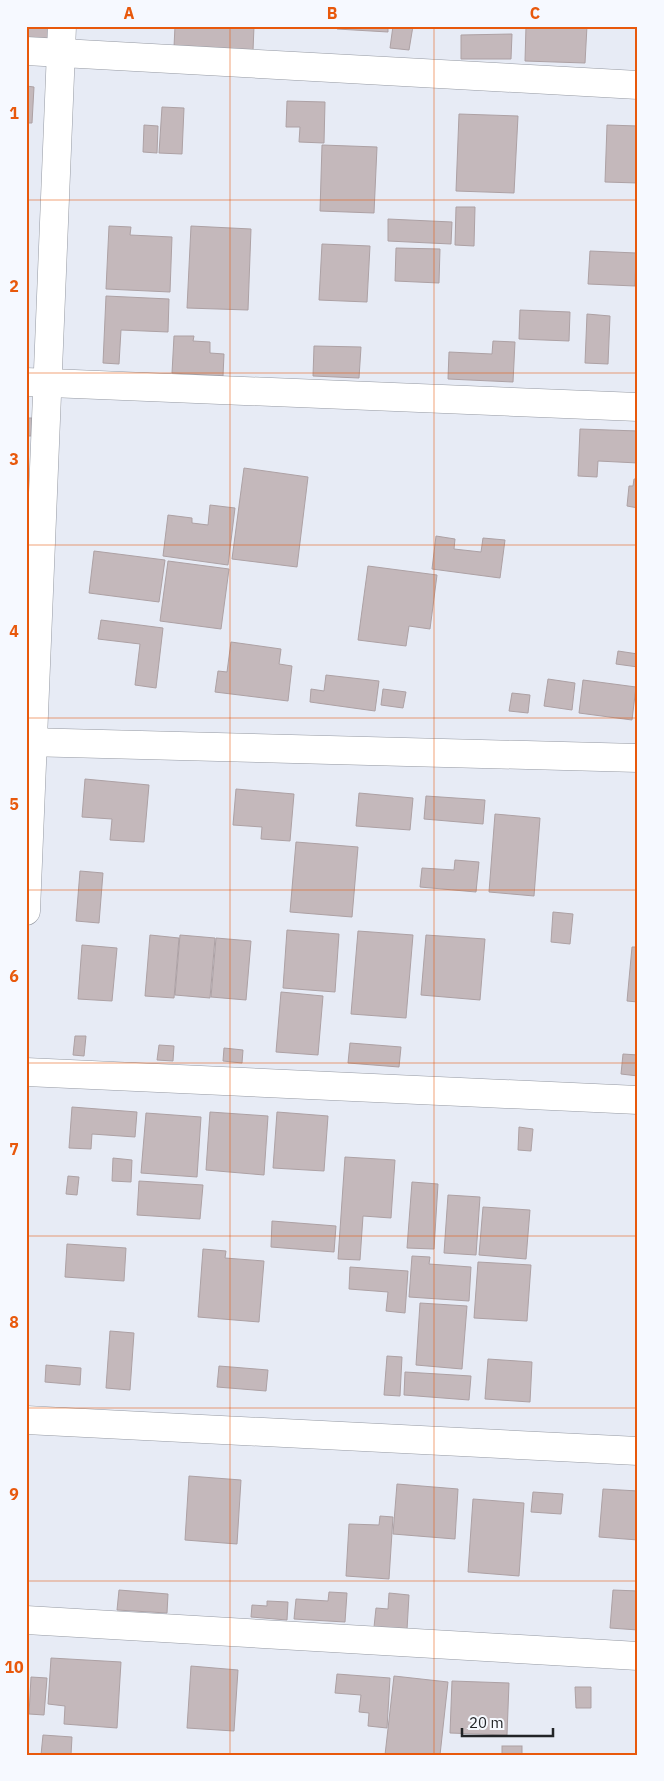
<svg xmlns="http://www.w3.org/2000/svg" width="664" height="1781" font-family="'IBM Plex Sans',sans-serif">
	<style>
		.building { fill: #c4b8bb; stroke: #ada1a4 }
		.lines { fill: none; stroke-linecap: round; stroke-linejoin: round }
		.minor-casing { stroke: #9599a2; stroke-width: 29 }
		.minor { stroke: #fff; stroke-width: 28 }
		.grid { fill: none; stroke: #e8590c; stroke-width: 1; stroke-opacity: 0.55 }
		.neatline { fill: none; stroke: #e8590c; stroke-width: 2 }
		.grid-label { font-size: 16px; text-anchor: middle; font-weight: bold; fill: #e8590c }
	</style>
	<rect width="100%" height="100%" fill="#e7ebf5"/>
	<g class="building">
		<path d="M26,26h24v16l-24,-1z"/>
		<path d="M175,26h79l-1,25 -79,-4z"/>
		<path d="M338,26h50v6l-51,-3z"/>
		<path d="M393,26h20l-4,24 -19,-2z"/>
		<path d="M526,26h61l-2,37 -60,-2z"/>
		<path d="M512,34l-1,25h-50v-24z"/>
		<path d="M26,86l8,1 -2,36h-6z"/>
		<path d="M287,101l38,1 -1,41 -25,-1 1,-15h-14z"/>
		<path d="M162,107l22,1 -2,46 -23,-1z"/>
		<path d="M459,114l59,2 -4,77 -58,-2z"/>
		<path d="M144,125l14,1 -1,27 -14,-1z"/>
		<path d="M607,125l31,1v57l-33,-1z"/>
		<path d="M322,145l55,2 -3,66 -54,-2z"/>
		<path d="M456,207h19l-1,39 -19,-1z"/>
		<path d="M388,219l64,3 -1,22 -63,-3z"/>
		<path d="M109,226l22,1 -1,8 42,2 -2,55 -64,-3z"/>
		<path d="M191,226l60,3 -3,81 -61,-2z"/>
		<path d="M322,244l48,2 -3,56 -48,-2z"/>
		<path d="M396,248l44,1 -1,34 -44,-2z"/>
		<path d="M590,251l46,2 -1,33 -47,-2z"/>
		<path d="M106,296l63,3 -1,33 -47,-2 -2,34 -16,-1z"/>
		<path d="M520,310l50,2 -1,29 -50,-2z"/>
		<path d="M587,314l23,2 -2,48 -23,-1z"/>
		<path d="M174,336h20l-1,5 17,1v11l14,1 -1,22 -51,-3z"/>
		<path d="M493,341l22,1 -2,40 -65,-3 1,-27 43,2z"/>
		<path d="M314,346l47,1 -2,31 -46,-2z"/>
		<path d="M26,418h6l-1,18h-5z"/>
		<path d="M580,429l58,2v32l-40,-2 -1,16 -19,-1z"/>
		<path d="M244,468l64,9 -11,90 -65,-8z"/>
		<path d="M634,479h4v29l-11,-2 2,-20h4z"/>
		<rect x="26" y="485" width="4" height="27"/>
		<path d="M210,505l25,3 -7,57 -65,-9 5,-41 24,3v5l16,2z"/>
		<path d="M436,536l19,3 -1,10 27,3 2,-14 22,2 -5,38 -68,-9z"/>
		<path d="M94,551l71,9 -6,42 -70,-9z"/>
		<path d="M168,561l61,8 -8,60 -61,-8z"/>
		<path d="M368,566l69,9 -7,54 -21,-3 -3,20 -48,-6z"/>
		<path d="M101,620l62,8 -7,60 -21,-3 5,-41 -42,-5z"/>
		<path d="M231,642l50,7 -2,15 13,2 -4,35 -73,-9 3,-21 9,1z"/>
		<path d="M618,651l20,3v13l-22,-3z"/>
		<path d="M326,675l53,6 -4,30 -65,-9 1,-13 13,2z"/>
		<path d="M548,679l27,4 -3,27 -28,-4z"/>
		<path d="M583,680l53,7 -4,33 -53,-7z"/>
		<path d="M383,689l23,3 -3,16 -22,-3z"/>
		<path d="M512,693l18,2 -2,18 -19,-2z"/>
		<path d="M85,779l64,6 -5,57 -34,-2 2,-21 -30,-2z"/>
		<path d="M236,789l58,5 -4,47 -29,-2 1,-12 -29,-2z"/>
		<path d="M359,793l54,5 -3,32 -54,-4z"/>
		<path d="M426,796l59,4 -2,24 -59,-5z"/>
		<path d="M495,814l45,4 -6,78 -45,-4z"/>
		<path d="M296,842l62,5 -6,70 -62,-5z"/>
		<path d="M455,860l24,2 -3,30 -56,-5 2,-19 32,2z"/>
		<path d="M80,871l23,2 -4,50 -23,-2z"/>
		<path d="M553,912l20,2 -3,30 -19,-2z"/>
		<path d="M287,930l52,4 -4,58 -52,-4z"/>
		<path d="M358,931l55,4 -7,83 -55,-4z"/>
		<path d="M150,935l29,3 -5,60 -29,-2z"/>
		<path d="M180,935l35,3 -5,60 -35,-3z"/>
		<path d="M426,935l59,4 -5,61 -59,-5z"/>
		<path d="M216,938l35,3 -5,59 -35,-3z"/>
		<path d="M82,945l35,3 -5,53 -34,-2z"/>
		<path d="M632,947h6v55l-11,-1z"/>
		<path d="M281,992l42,4 -5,59 -42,-3z"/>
		<path d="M75,1036h11l-2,20 -11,-1z"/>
		<path d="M350,1043l51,4 -2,20 -51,-4z"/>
		<path d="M159,1045l15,1 -1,15 -16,-1z"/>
		<path d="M224,1048l19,2 -1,13 -19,-2z"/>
		<path d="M623,1054l15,1v21l-17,-2z"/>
		<path d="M72,1107l65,5 -2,25 -43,-3 -1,15 -22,-1z"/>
		<path d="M210,1112l58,4 -4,59 -58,-5z"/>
		<path d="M277,1112l51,4 -4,55 -51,-3z"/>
		<path d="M146,1113l55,4 -4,60 -56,-4z"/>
		<path d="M519,1127l14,2 -2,22 -13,-1z"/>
		<path d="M345,1157l50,3 -4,58 -28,-2 -3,44 -22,-1z"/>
		<path d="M113,1158l19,2 -1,22 -19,-1z"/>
		<path d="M68,1176l11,1 -2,18 -11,-1z"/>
		<path d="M139,1181l64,4 -3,34 -63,-4z"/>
		<path d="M412,1182l26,2 -4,65 -27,-1z"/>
		<path d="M448,1195l32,2 -4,58 -32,-2z"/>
		<path d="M483,1207l47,3 -4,49 -47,-4z"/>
		<path d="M272,1221l64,5 -2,26 -63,-5z"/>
		<path d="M67,1244l59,4 -2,33 -59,-4z"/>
		<path d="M203,1249l23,2 -1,7 39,3 -5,61 -61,-5z"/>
		<path d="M412,1256l18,1 -1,7 42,3 -2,34 -60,-4z"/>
		<path d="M478,1262l53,3 -4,56 -53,-3z"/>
		<path d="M350,1267l58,4 -3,42 -19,-2 2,-19 -39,-3z"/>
		<path d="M420,1303l47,3 -5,63 -46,-4z"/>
		<path d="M110,1331l24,2 -4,57 -24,-2z"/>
		<path d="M387,1356l15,1 -2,39 -16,-1z"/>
		<path d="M488,1359l44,3 -2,40 -45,-3z"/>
		<path d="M46,1365l35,3 -1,17 -35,-3z"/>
		<path d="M219,1366l49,4 -2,21 -49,-4z"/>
		<path d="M405,1372l66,4 -2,24 -65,-5z"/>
		<path d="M189,1476l52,4 -4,64 -52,-4z"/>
		<path d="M397,1484l61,5 -3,50 -62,-5z"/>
		<path d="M603,1489l35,2v49l-39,-3z"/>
		<path d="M533,1492l30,2 -2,20 -30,-2z"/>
		<path d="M473,1499l51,4 -5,73 -51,-4z"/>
		<path d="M380,1516l13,1 -4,62 -43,-3 3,-52 30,1z"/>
		<path d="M119,1590l49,4 -1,19 -50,-3z"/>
		<path d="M613,1590l25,1v39l-28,-2z"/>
		<path d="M329,1592l18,1 -2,29 -51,-3 2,-20 32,2z"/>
		<path d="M389,1593l20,2 -2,35 -33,-3 2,-19 12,1z"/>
		<path d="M267,1601l21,1 -1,18 -36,-3 1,-12 15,1z"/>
		<path d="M51,1658l70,4 -4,66 -53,-4 1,-18 -17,-2z"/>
		<path d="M191,1666l47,4 -4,61 -47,-3z"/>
		<path d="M337,1674l53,4 -3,50 -19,-2 1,-13 -10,-1 2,-17 -26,-2z"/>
		<path d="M394,1676l54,6 -8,73h-55z"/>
		<path d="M31,1677l16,1 -3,37 -15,-1z"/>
		<path d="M452,1681l57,2 -2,52 -57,-2z"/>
		<path d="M575,1687h16v21h-15z"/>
		<path d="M43,1735l29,2 -1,18h-30z"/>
		<rect x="502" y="1746" width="20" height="9"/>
	</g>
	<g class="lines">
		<g class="minor-casing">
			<g id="minor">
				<path d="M26,51l612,34"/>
				<path d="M26,382l612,25"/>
				<path d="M26,742l612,16"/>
				<path d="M26,911l36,-885"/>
				<path d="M26,1072l612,28"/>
				<path d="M26,1420l612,31"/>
				<path d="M26,1620l612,36"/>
			</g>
		</g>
		<use href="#minor" class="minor"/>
	</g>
	<path class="grid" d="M230,26v1729M434,26v1729M26,200h612M26,373h612M26,545h612M26,718h612M26,890h612M26,1063h612M26,1236h612M26,1408h612M26,1581h612"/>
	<rect width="664" height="1781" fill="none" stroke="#f6f9ff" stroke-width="55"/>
	<path d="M462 1728v8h91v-8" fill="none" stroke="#222427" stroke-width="2.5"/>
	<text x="469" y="1728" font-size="15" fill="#222427" stroke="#f6f9ff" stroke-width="4" paint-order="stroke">20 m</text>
	<rect x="28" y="28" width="608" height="1726" class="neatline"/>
	<g class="grid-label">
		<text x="129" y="19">A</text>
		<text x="332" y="19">B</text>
		<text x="535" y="19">C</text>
		<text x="14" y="119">1</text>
		<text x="14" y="292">2</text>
		<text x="14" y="465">3</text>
		<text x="14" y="637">4</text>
		<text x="14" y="810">5</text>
		<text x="14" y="982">6</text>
		<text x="14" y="1155">7</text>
		<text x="14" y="1328">8</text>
		<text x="14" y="1500">9</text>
		<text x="14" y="1673">10</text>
	</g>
</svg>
